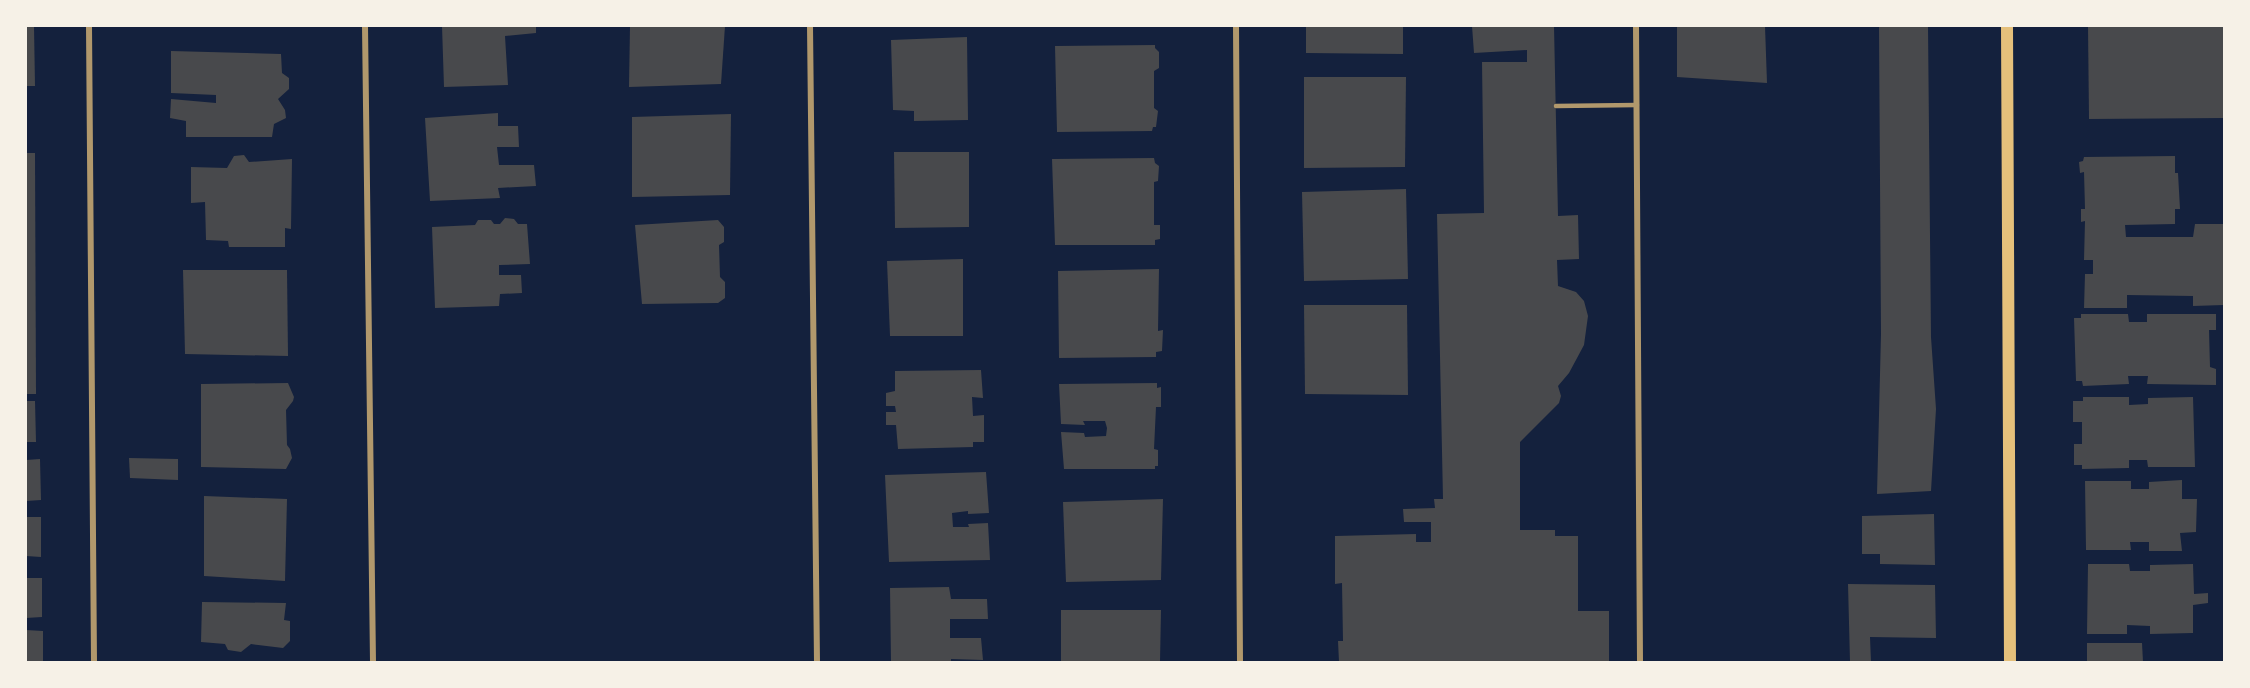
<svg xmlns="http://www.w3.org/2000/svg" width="2250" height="688" font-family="Roboto,sans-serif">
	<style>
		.building { fill: #48494c }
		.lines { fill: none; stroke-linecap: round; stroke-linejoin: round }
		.service { stroke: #b1986c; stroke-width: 4.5 }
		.minor { stroke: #b1986c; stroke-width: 6 }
		.secondary { stroke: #e5c07b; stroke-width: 12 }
	</style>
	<rect width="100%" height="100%" fill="#14213d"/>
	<g class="building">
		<path d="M26,26h8l1,60h-9z"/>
		<path d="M442,26h94v7l-31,3 3,49 -64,2z"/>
		<path d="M630,26h95l-4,58 -92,3z"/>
		<path d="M1306,26h97v28l-97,-1z"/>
		<path d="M1472,26h82l4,190 20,-1 1,44 -22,1 1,26 18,6 8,9 4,15 -4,29 -15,28 -11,13 3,10 -2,7 -39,39v88h35v6h23v75h31v51h-270l-1,-21h5l-1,-58 -7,1v-48l81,-2v8h15v-20h-27l-1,-13 32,-1 -1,-9h9l-6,-285 47,-1 -2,-151h45v-12l-53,3z"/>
		<path d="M1677,26h88l2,57 -90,-6z"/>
		<path d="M1879,26h49l3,311 5,72 -5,82 -54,3 4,-160z"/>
		<path d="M2088,26h136v92l-135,1z"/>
		<path d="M967,37l1,83 -54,1v-10l-21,-1 -2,-70z"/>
		<path d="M1155,45v3l4,4v16l-5,3v37l4,3 -2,16h-3l-1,4 -95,1 -2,-86z"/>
		<path d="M171,51l110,3 1,19 7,5v11l-11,10 7,11 1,8 -12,6 -2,13h-86v-16l-16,-3 1,-19 45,4v-8l-45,-2z"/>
		<path d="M1304,77h102l-1,90 -101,1z"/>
		<path d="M498,113v13h20l1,21h-22l2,18h35l2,21 -38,2 2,10 -70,3 -5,-83z"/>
		<path d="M731,114l-1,81 -98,2v-80z"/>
		<path d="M894,152h75v75l-74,1z"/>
		<path d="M26,153h9l1,241h-10z"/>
		<path d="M244,155l5,7 43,-3 -1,70 -6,-1v19h-56l-1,-6 -22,-1 -1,-38 -14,1v-36l36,1 7,-12z"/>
		<path d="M2175,156v17h3l2,36h-5v15l-50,1 1,12h67l2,-13h29v81l-31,1v-10l-66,-1v13h-43l1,-34h8v-14h-9l1,-39 -4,1v-13h4l-1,-37 -4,1 -1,-11 4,-1 1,-4z"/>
		<path d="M1154,158l1,5 4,3 -1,15 -4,1v43h6v14l-5,1v5h-100l-3,-86z"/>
		<path d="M1406,189l2,90 -104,2 -2,-89z"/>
		<path d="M505,218l9,1 4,5h9l3,40 -31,1v10h22l1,18 -22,1 -1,12 -64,2 -3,-81 43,-2 3,-5h13l3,4h6z"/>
		<path d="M718,220l6,7v15l-5,3 1,32 5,5v16l-7,5 -76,1 -7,-79z"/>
		<path d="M963,259v77h-73l-3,-75z"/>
		<path d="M1159,269l-1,62 5,-1 -1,21 -6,1v5l-97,1 -1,-87z"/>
		<path d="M183,270h104l1,86 -103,-2z"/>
		<path d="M1304,305h103l1,90 -103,-1z"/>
		<path d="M2081,314h47l1,8h18v-8h69v16h-7l1,37 6,2v16l-69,-1 1,-8h-20l1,8 -46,2 -1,-5h-6l-2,-63h7z"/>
		<path d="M981,370l2,28 -11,-1 1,19 11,-1v27h-11v5l-75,2 -2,-24h-10v-13h10l-1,-6h-9v-13l9,-2v-20z"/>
		<path d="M288,383l6,14 -1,4 -7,9 1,35 3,4 2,9 -6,11 -85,-2v-83z"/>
		<path d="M1157,383v5l4,-1v20h-5l-2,42 4,1v16h-3v3h-91l-3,-37 23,1 1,4 21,-1 1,-8 -2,-7h-22l2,4 -24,-1 -2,-40z"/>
		<path d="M2083,397h46v8l19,-1v-6l45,-1 2,70h-47l-1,-7h-18v8l-47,1v-4h-8v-21h8v-22h-9v-21h10z"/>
		<path d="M26,401h9l1,41h-10z"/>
		<path d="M129,458l49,1v21l-48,-2z"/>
		<path d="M40,459l1,41 -15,1v-41z"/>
		<path d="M986,472l3,41 -21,1v-3l-16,2 1,14h16l-1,-3 20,-1 2,37 -101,2 -4,-87z"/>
		<path d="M2182,480v19h15l-1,33 -16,1 2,18h-33v-9h-19l1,8h-45l-1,-69h46v8h18v-7z"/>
		<path d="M204,496l83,3 -2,82 -81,-5z"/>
		<path d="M1163,499l-2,81 -95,2 -3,-80z"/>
		<path d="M1934,514l1,51 -55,-1v-10h-18v-38z"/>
		<path d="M26,517h15v40l-15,-1z"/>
		<path d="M2088,564h41l1,7h20v-6l43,-1 1,30 14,-1v10l-15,2v28l-43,1v-8l-23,-1v9h-40z"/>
		<path d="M26,578h16v39l-16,1z"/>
		<path d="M1848,584l87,1 1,53 -66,-1 1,25h-21z"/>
		<path d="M949,587l2,12h36l1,20h-38v19h31l2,22 -32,-1v3h-60l-1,-74z"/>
		<path d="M202,602l84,1 -2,17 6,1v20l-7,7 -32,-4 -10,8 -13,-2 -3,-6 -24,-2z"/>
		<path d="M1061,610h100l-1,52h-99z"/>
		<path d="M26,630l17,1v31h-17z"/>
		<path d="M2087,643h55l1,19h-56z"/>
	</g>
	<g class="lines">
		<path class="service" d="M1556,106l81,-1"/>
		<g class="minor">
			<path d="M89,26l5,636"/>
			<path d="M365,26l8,636"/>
			<path d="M810,26l7,636"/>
			<path d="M1236,26l4,636"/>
			<path d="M1636,26l4,636"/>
		</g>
		<path class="secondary" d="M2007,26l3,636"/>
	</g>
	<rect width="2250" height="688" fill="none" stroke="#f6f1e7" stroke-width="54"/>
</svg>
